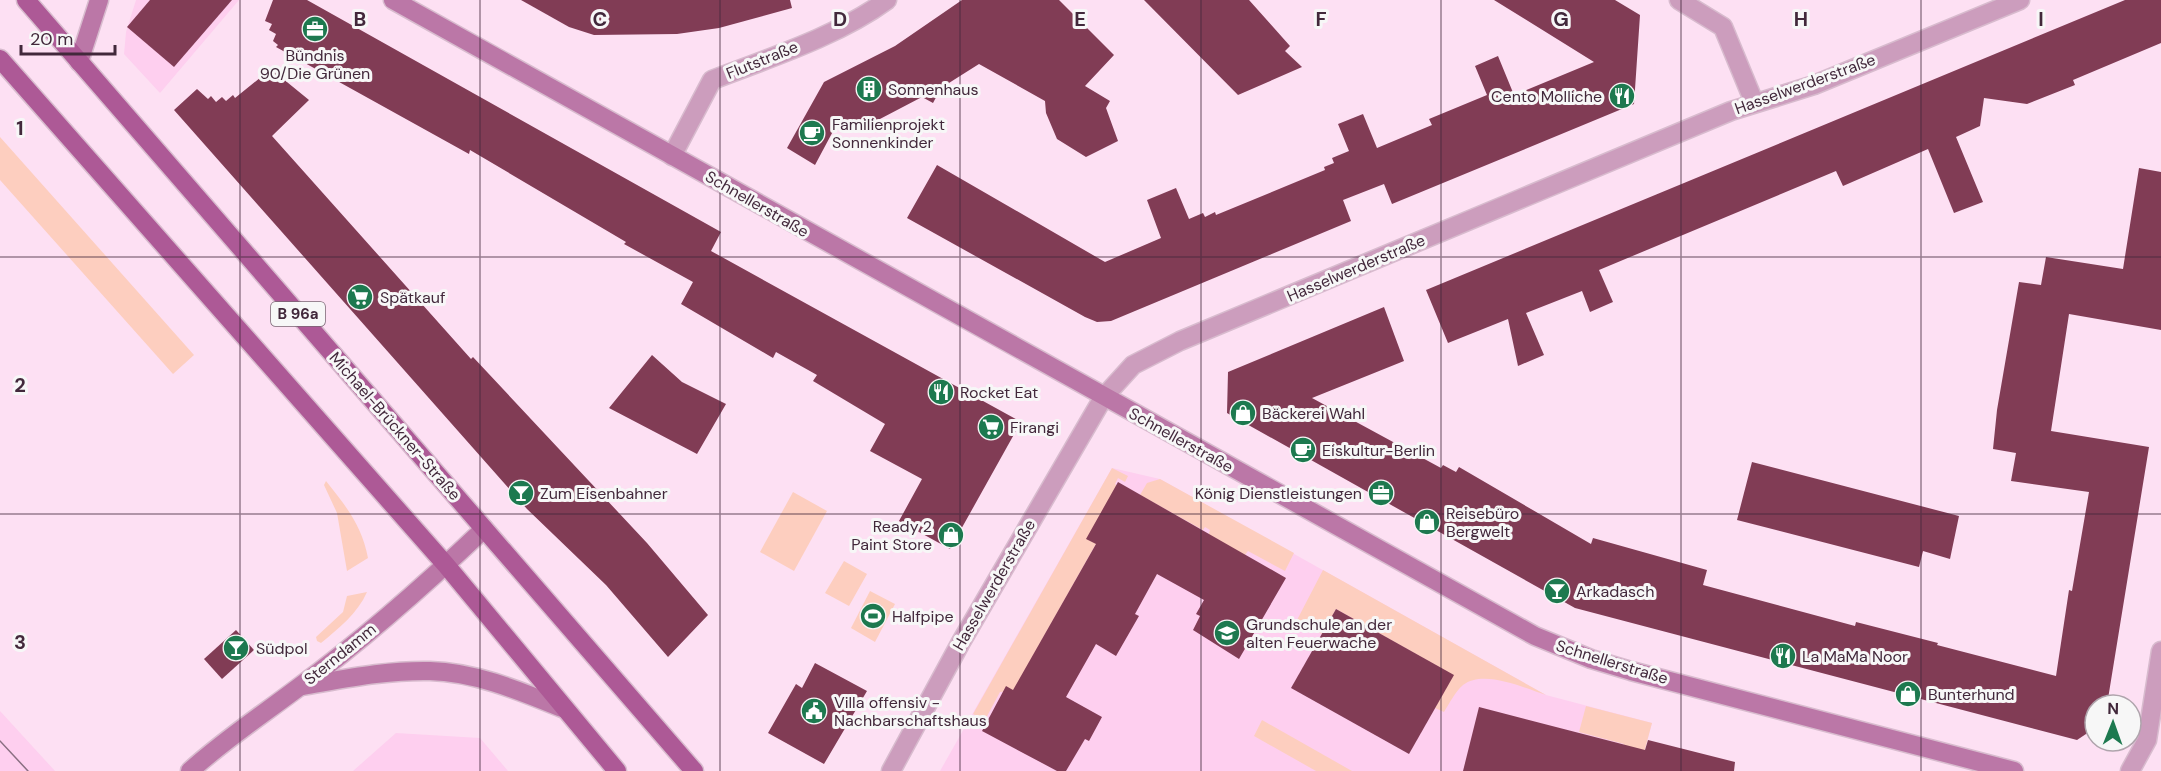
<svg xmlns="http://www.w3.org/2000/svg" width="2161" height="771" font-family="'DM Sans',sans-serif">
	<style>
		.built { fill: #fecfef }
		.green { fill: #fdcebf }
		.building { fill: #813c55 }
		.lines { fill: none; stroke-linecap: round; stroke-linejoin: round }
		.street-casing { stroke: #d8bbce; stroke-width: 21 }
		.secondary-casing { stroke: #d8bbce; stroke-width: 21 }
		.primary-casing { stroke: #d8bbce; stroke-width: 21 }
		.street { stroke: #cc9dbd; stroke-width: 18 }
		.secondary { stroke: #bb77a7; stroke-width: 18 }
		.primary { stroke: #ad5996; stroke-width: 18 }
		.tram { stroke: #8a6f82; stroke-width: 1.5 }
		.grid { fill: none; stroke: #42283b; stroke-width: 1.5; stroke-opacity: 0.55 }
		.labels { text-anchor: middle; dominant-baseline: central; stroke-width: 6; stroke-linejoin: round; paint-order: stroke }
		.shield { fill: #f7f7f7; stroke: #786673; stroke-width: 1.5 }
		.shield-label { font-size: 15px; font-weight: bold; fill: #42283b }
		.poi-label { font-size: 16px; fill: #42283b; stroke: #f7f7f7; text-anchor: start }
		.street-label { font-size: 16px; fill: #42283b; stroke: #f7f7f7 }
		.grid-label { font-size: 20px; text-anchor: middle; font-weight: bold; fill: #42283b; stroke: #f7f7f7; stroke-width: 6; stroke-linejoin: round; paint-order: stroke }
	</style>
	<rect width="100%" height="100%" fill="#fde0f3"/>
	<g class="built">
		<path d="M136,0h103l-79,93 -36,-39 2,-22z"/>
		<path d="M1112,468l48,11 386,216 106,28 -13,48h-699z"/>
		<path d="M0,711l55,60h-55z"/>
		<path d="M396,733l84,5 28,33h-155z"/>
	</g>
	<g class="green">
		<path d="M0,137l194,218 -21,19 -173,-194z"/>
		<path d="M1112,468l16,8 -3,6 -7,-4 -3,6 3,3 -21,55 -84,149 -13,1 -15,28 -12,-6z"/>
		<path d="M1160,479l134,74 -9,18 -37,-20 -3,4 -37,-19 2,-6 -5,-3 -2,3 -63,-35 7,-12z"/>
		<path d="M326,481c20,25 36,45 42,77l-21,13 -10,-58 -13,-28z"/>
		<path d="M793,492l34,19 -33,60 -34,-19z"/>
		<path d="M844,561l23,13 -18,32 -24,-13z"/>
		<path d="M1323,570l223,125c-22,-7 -62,-26 -83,-10 -8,7 -14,19 -19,27l-9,-4 18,-33 -117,-66 -14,25 -25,-14z"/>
		<path d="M870,591l25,13 -20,38 -24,-14z"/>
		<path d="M367,592c-9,21 -29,37 -46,51l-4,-2 -1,-4 27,-25 4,-16z"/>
		<path d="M1586,706l66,17 -13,48h-22l7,-27 -45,-12z"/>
		<path d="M1262,720l90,51h-36l-62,-35z"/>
	</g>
	<g class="building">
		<path d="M150,0h82l-58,67 -47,-40z"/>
		<path d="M273,0h34l414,232 -10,19 310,171 -71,127 -51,-28 23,-42 -52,-28 15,-27 -72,-43 4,-6 -41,-23 -3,6 -92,-54 12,-22 -69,-38 2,-2 -156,-92 -1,4 -193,-107 2,-2 -5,-4 3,-7 -7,-4 3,-6 -7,-3z"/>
		<path d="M521,0h269l2,8 -73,20 -42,6 -83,1 -25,-8z"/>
		<path d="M962,0h97l55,55 -29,31 25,15 -4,7 12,33 -32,16 -29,-18 -11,-26 -1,-12 -66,-37 -38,24 -8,15 -11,-6 -65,34 -18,-11 -24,45 -28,-17 37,-66 71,-36z"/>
		<path d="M1144,0h105l41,46 -5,5 17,16 -64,28z"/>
		<path d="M1494,0h121l25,15 -6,89 -242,100 -8,-20 -41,16 8,21 -240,100 -14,1 -12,-5 -178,-99 30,-53 168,97 56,-24 -14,-38 29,-12 13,31 14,-6 2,4 10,-5 1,3 109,-45 -1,-3 10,-4 -2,-5 17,-7 -11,-27 25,-10 14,34 55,-23 -3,-6 58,-24 -12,-29 23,-10 16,39 80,-33z"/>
		<path d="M2125,0h36v43l-88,37 2,5 -48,19 -43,-6 -4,28 -24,11 27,65 -29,11 -26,-64 -85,37 -7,-15 -237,99 14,32 -23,10 -8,-21 -56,22 18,42 -26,11 -10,-47 -60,24 -22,-53z"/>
		<path d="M271,69l38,31 -37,36 199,223 2,-2 174,186 61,72 -40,42 -62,-72 -79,-76 -353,-399 23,-21 11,10 3,-3 5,6 6,-5 4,4 7,-6 2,3z"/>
		<path d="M2139,168l22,4v158l-92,-16 -18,117 98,16 -42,258h-12v23l-18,12 -502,-132 -348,-195 1,-41 156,-65 20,54 -92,37 129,70 2,-3 13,7 3,-5 132,77 2,-6 114,32 -4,15 152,41 1,-4 82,21 -1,2 119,31 13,-86 3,1 17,-99 -78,-11 5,-28 -23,-4 4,-39 22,-128 22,3 5,-28 77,12z"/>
		<path d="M652,355l30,27 44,22 -29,50 -88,-46z"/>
		<path d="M1752,462l207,54 -9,43 -27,-8 -4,16 -182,-47z"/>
		<path d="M1118,482l168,96 -47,81 -46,-29 7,-14 -4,-2 8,-14 -47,-26 -22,40 4,2 -23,40 -20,-12 -30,53 36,20 -13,24 -4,-2 -19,32h-9l-75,-40 24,-45 7,4 83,-146 -10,-5z"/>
		<path d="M1336,609l118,66 -45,79 -118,-66z"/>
		<path d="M236,630l18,20 -32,29 -18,-20z"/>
		<path d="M815,663l52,28 -43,73 -56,-31 28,-49 6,4z"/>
		<path d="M1479,707l166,43 3,-10 87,22 -1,9h-271z"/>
	</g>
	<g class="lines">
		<g class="street-casing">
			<g id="street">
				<path d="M1679,0l44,27 31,75"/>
				<path d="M672,156l40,-76c57,-22 126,-44 175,-80"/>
				<path d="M891,771l70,-129 142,-244 30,-33 47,-24 551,-230 83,-26 206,-85"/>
				<path d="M2130,771l17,-31 14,-89"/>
			</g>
		</g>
		<g class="secondary-casing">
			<g id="secondary">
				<path d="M393,0l1142,636 56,23 40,12 383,100"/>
				<path d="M79,62l20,-62"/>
				<path d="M302,686c42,-7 85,-16 128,-15 45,1 90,20 132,37"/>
				<path d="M190,771c34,-31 72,-56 109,-84 65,-48 126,-102 185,-158"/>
			</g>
		</g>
		<g class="primary-casing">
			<g id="primary">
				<path d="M26,0l668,771"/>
				<path d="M0,59l446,506 171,206"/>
			</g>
		</g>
		<use href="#street" class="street"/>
		<use href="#secondary" class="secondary"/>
		<use href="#primary" class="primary"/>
		<path class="tram" d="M0,741l28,30"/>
	</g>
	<path class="grid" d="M240,0v771M480,0v771M720,0v771M960,0v771M1201,0v771M1441,0v771M1681,0v771M1921,0v771M0,257h2161M0,514h2161"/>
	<defs>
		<g id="office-disc" transform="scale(1.35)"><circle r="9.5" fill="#1d794f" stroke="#f7f7f7"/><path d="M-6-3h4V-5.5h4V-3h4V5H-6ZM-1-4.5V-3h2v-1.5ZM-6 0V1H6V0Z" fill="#fff"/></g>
		<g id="building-disc" transform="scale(1.35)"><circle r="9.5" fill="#1d794f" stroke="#f7f7f7"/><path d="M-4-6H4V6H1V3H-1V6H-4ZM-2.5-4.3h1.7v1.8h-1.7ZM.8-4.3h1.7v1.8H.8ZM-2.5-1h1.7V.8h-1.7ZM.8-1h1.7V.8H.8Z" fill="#fff"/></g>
		<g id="restaurant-disc" transform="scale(1.35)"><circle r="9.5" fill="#1d794f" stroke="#f7f7f7"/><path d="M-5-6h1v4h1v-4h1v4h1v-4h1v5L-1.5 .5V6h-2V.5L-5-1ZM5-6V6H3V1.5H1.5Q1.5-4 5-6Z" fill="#fff"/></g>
		<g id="cafe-disc" transform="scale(1.35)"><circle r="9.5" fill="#1d794f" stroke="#f7f7f7"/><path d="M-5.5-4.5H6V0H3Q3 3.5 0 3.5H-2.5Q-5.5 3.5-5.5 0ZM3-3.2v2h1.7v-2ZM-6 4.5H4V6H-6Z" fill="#fff"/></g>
		<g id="supermarket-disc" transform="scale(1.35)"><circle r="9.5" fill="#1d794f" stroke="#f7f7f7"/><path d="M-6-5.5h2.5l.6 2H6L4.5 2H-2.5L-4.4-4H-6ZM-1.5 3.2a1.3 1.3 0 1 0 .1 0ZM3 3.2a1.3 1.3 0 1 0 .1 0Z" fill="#fff"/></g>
		<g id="shop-disc" transform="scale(1.35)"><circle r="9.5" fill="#1d794f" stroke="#f7f7f7"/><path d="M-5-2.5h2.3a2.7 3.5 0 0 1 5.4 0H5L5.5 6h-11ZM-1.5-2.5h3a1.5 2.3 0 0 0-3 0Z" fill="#fff"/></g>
		<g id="bar-disc" transform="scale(1.35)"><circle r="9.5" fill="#1d794f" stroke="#f7f7f7"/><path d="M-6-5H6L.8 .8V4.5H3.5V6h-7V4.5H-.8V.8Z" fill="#fff"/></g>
		<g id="stadium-disc" transform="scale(1.35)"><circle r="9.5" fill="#1d794f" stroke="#f7f7f7"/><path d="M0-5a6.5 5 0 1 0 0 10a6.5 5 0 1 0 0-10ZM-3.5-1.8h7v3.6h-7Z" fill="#fff"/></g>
		<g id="school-disc" transform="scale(1.35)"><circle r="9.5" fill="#1d794f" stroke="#f7f7f7"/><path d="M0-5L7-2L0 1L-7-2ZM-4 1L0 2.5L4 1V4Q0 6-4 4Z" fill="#fff"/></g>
		<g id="civic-disc" transform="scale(1.35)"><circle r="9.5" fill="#1d794f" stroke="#f7f7f7"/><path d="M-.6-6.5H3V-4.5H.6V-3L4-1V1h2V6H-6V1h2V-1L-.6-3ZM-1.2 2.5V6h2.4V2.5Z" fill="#fff"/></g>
	</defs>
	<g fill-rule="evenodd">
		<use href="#office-disc" x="315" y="29"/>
		<use href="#building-disc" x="869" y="89"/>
		<use href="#restaurant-disc" x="1622" y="96"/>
		<use href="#cafe-disc" x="812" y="133"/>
		<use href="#supermarket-disc" x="360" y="297"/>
		<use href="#restaurant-disc" x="941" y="392"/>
		<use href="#shop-disc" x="1243" y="413"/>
		<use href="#supermarket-disc" x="991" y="427"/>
		<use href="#cafe-disc" x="1303" y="450"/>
		<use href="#bar-disc" x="521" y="493"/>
		<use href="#office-disc" x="1381" y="493"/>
		<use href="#shop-disc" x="1427" y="522"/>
		<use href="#shop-disc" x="951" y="535"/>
		<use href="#bar-disc" x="1557" y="591"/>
		<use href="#stadium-disc" x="873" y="616"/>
		<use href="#school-disc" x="1227" y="633"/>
		<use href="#bar-disc" x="236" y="648"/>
		<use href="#restaurant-disc" x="1783" y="656"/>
		<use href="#shop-disc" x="1908" y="694"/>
		<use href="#civic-disc" x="814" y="711"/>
	</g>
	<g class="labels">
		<rect class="shield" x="271" y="302" width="54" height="24" rx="4.5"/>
		<g class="shield-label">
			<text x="298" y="314">B 96a</text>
		</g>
		<g class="poi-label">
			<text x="315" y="55" text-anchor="middle">Bündnis<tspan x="315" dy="18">90/Die Grünen</tspan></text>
			<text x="888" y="89">Sonnenhaus</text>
			<text x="1602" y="96" text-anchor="end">Cento Molliche</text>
			<text x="832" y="124">Familienprojekt<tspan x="832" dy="18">Sonnenkinder</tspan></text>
			<text x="380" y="297">Spätkauf</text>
			<text x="960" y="392">Rocket Eat</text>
			<text x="1262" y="413">Bäckerei Wahl</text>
			<text x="1010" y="427">Firangi</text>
			<text x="1322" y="450">Eiskultur-Berlin</text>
			<text x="540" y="493">Zum Eisenbahner</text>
			<text x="1362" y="493" text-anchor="end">König Dienstleistungen</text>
			<text x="1446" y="513">Reisebüro<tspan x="1446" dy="18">Bergwelt</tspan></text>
			<text x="932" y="526" text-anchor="end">Ready 2<tspan x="932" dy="18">Paint Store</tspan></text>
			<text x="1576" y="591">Arkadasch</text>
			<text x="892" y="616">Halfpipe</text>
			<text x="1246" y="624">Grundschule an der<tspan x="1246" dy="18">alten Feuerwache</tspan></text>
			<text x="256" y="648">Südpol</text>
			<text x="1802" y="656">La MaMa Noor</text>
			<text x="1928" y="694">Bunterhund</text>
			<text x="834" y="702">Villa offensiv -<tspan x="834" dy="18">Nachbarschaftshaus</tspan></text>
		</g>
		<g class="street-label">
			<text transform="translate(762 60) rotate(-22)">Flutstraße</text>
			<text transform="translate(1805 84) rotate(-20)">Hasselwerderstraße</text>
			<text transform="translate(757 204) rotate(30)">Schnellerstraße</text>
			<text transform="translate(1356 268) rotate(-23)">Hasselwerderstraße</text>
			<text transform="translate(395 426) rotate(49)">Michael-Brückner-Straße</text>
			<text transform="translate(1181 440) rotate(29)">Schnellerstraße</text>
			<text transform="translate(994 585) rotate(-60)">Hasselwerderstraße</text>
			<text transform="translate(340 654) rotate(-39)">Sterndamm</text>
			<text transform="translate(1612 662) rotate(17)">Schnellerstraße</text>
		</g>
	</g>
	<g class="grid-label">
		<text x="360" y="26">B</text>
		<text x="600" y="26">C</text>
		<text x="840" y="26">D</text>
		<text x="1080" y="26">E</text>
		<text x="1321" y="26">F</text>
		<text x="1561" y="26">G</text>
		<text x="1801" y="26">H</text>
		<text x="2041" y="26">I</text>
		<text x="20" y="135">1</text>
		<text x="20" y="392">2</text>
		<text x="20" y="649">3</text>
	</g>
	<g transform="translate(2113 723) rotate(1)"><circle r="28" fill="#f7f7f7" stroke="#afa4ac" stroke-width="1.5"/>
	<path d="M0-4.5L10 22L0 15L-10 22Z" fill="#1d794f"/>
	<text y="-9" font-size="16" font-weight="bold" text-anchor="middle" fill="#42283b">N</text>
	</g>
	<path d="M21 45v9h94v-9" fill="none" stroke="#42283b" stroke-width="3"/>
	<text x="30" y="45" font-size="18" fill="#42283b" stroke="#f7f7f7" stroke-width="4.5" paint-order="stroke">20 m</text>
</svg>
